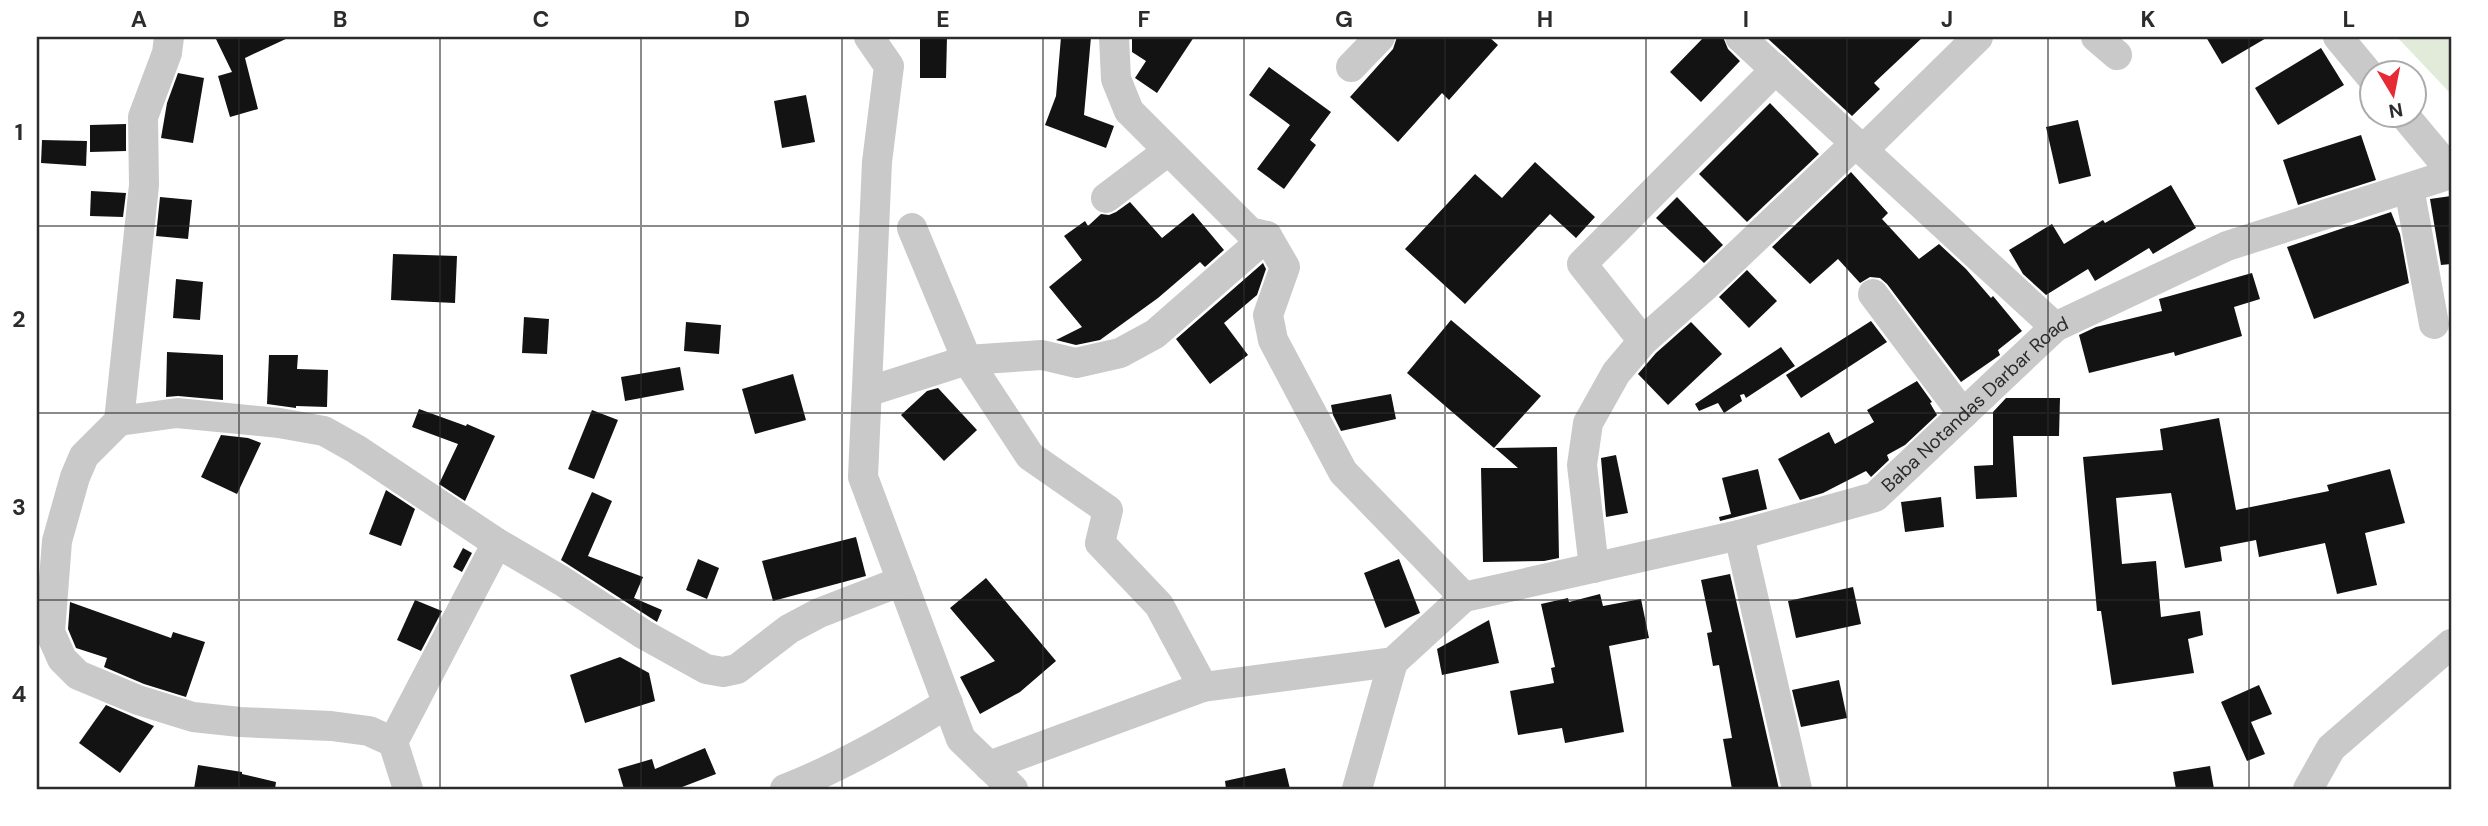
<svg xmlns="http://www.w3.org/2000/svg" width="2488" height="826" font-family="'DM Sans',sans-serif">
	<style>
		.green { fill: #e2ebd9 }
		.building { fill: #131313 }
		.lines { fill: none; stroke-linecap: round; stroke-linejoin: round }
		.minor { stroke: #c9c9c9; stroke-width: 30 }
		.grid { fill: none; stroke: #2c2c2c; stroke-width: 2; stroke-opacity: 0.55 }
		.labels { text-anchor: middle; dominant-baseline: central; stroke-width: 7; stroke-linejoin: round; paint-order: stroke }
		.street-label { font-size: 19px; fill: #2c2c2c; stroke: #fff }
		.neatline { fill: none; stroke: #2c2c2c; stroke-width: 2.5 }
		.grid-label { font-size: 23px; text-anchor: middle; font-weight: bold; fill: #2c2c2c }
	</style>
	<rect width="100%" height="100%" fill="#fff"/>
	<path class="green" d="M2397,37h54v57z"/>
	<g class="building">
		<path d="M215,37h75l-45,21 13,51 -28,8 -12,-41 14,-4z"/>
		<path d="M920,37h27l-1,41h-26z"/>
		<path d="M1061,37h30l-7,78 30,11 -8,22 -61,-23 11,-29z"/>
		<path d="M1132,37h62l-37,56 -22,-15 11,-17 -14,-9z"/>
		<path d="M1397,37h92l9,8 -49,55 -7,-7 -44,49 -48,-45 43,-48z"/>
		<path d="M1704,37h19l5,12 12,12 -39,41 -31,-30z"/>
		<path d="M1766,37h157l-49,46 6,6 -28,27z"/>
		<path d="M2206,37h62l-46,27z"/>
		<path d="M2321,48l23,37 -66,40 -23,-37z"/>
		<path d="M1269,67l62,45 -21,28 6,5 -32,44 -27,-20 33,-44 -41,-30z"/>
		<path d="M178,73l26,5 -11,65 -32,-5 6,-35z"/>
		<path d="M806,95l9,47 -33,6 -8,-47z"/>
		<path d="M1770,103l49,51 -72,68 -48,-48z"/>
		<path d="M2078,120l13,56 -32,8 -13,-57z"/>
		<path d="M126,124v27l-36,1v-27z"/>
		<path d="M2361,135l15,45 -78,25 -15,-45z"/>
		<path d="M42,140l45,1 -1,25 -45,-3z"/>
		<path d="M1535,162l60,55 -19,21 -26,-24 -85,90 -60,-55 70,-75 27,24z"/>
		<path d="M1851,172l37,41 -6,6 37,40 20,-15 27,25 25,29 2,-2 29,35 -24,19 2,5 -39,27 -74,-98 -7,-6 -10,-1 -10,6 -22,-24 -28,25 -38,-37z"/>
		<path d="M2171,185l25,43 -43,26 -4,-6 -54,33 -7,-12 -42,26 -23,-21 -14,-24 43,-26 12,20 39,-24 2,3z"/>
		<path d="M91,191l35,2 -3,24 -33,-1z"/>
		<path d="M2451,196v68l-10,1 -11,-66z"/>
		<path d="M160,197l32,3 -4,39 -32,-3z"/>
		<path d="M1677,197l46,48 -19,18 -48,-45z"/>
		<path d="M1130,202l32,36 31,-25 31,37 -19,17 -5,-5 -42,36 -58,42 -24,5 -20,-5 26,-13 -33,-40 33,-27 -18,-24 21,-15 3,5 13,-12 8,1 7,-3z"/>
		<path d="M2391,212l9,22 9,49 -95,36 -27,-72z"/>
		<path d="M393,254l64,2 -2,47 -64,-3z"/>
		<path d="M1263,263l3,6 -9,26 -33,28 24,32 -38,29 -34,-45z"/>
		<path d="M1747,270l30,31 -28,27 -30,-31z"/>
		<path d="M2252,273l8,26 -26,8 8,29 -67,20 -1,-4 -85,21 -10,-38 17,-8 66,-16 -3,-12z"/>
		<path d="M176,279l27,3 -3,38 -27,-2z"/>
		<path d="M524,317l25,2 -2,35 -25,-1z"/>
		<path d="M1451,320l90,76 -47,52 -87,-75z"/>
		<path d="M1871,321l16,21 -86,56 -15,-23z"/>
		<path d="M686,322l35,3 -2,29 -35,-3z"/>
		<path d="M1691,322l31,32 -54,51 -30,-31 18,-21z"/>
		<path d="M1781,347l14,19 -49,32 -2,-4 -4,1 2,6 -18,12 -6,-10 -19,8 -4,-7z"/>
		<path d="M167,352l56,3v45l-45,-4 -12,1z"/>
		<path d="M269,355h29l-1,14 31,1 -1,37 -31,-1v2l-29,-4z"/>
		<path d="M680,367l4,23 -59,11 -4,-24z"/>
		<path d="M793,374l13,46 -51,14 -13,-45z"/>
		<path d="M1917,381l15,21 -2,1 7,12 -32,30 -18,10 2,5 -18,17 -5,-6 -43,22 -23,7 -22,-41 51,-27 6,12 39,-22 -7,-12z"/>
		<path d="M938,388l39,42 -33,31 -43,-46 26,-24z"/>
		<path d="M1391,394l5,25 -55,12 -8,-16 -2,-10z"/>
		<path d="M2006,398h54l-1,38h-46l4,61 -41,2 -2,-33 19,-1v-53z"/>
		<path d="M419,409l47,17 1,-2 28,12 -30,65 -26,-17 19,-40 -46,-17z"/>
		<path d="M592,410l26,10 -24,59 -26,-10z"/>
		<path d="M2219,418l17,92 93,-19 -2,-6 63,-16 15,54 -40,10 12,52 -40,9 -12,-51 -66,14 -3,-17 -36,7 2,14 -37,7 -14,-75 -55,5 6,66 34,-3 5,56 39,-6 3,24 -15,4 6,34 -82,12 -11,-74h-4l-14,-154 80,-7 -3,-21z"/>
		<path d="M221,435l27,3 13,5 -24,51 -36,-17z"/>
		<path d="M1557,447l2,111 -15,3 -61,1 -2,-94h37l-23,-20z"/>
		<path d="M1616,455l12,58 -22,4 -5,-59z"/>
		<path d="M1758,469l9,40 -47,12 -1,-4 12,-3 -9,-36z"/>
		<path d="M386,490l29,19 -14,37 -32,-12z"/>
		<path d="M592,492l20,9 -24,55 55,21 -9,21 28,12 -5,12 -96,-62z"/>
		<path d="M1941,497l3,30 -39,5 -4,-30z"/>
		<path d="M856,537l10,39 -93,25 -11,-40z"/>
		<path d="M463,548l9,5 -10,19 -9,-5z"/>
		<path d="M698,559l21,9 -12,31 -21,-9z"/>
		<path d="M1399,559l21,54 -35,15 -21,-55z"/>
		<path d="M1730,574l49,215h-47l-9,-50 9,-1 -13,-73 -6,1 -6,-33 5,-1 -11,-52z"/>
		<path d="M986,578l70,83 -36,31 -40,22 -20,-37 35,-16 -45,-53z"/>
		<path d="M1853,587l8,37 -65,14 -8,-37z"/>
		<path d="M1600,594l3,12 38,-7 8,39 -40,8 15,86 -59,11 -3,-15 -44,7 -8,-44 44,-8 -3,-15 4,-1 -14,-63 27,-6 1,4z"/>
		<path d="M415,600l27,11 -21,40 -24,-11z"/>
		<path d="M70,602l101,36 2,-6 32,10 -19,55 -42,-13 -40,-17 3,-9 -31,-10 -8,-19z"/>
		<path d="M1489,620l10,43 -57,12 -5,-26z"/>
		<path d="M620,657l29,16 6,28 -70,22 -15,-48z"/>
		<path d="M1839,680l8,38 -46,9 -9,-37z"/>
		<path d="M2259,685l13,29 -21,8 14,32 -18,7 -26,-59z"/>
		<path d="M106,705l48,21 -34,47 -41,-30z"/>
		<path d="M705,748l11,26 -39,15h-53l-6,-20 34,-10 3,10z"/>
		<path d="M198,765l44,7v2l34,8 -1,7h-81z"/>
		<path d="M2210,766l4,23h-38l-3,-17z"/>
		<path d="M1285,768l5,21h-64l-1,-8z"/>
	</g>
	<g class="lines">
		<g class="minor">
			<path d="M169,37l-2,16 -24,64 1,68 -25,236 -35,35 -9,21 -18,64 -7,91 12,27 16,16 60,25 55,17 47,5 91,4 38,5 24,11 15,47"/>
			<path d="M869,37l20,29 -12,96 -14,315 98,262 52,50"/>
			<path d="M1114,37l2,42 13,32 121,121 17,4 18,31 -17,48 5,25 70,132 121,125"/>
			<path d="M1740,37l315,290"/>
			<path d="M2096,37l21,18"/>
			<path d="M2338,37l34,41"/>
			<path d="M1351,67l29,-30"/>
			<path d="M2405,116l46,55"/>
			<path d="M1863,150l115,-113"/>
			<path d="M2409,188l25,136"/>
			<path d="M1106,198l62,-47"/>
			<path d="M912,228l55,132 63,96 78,54 -8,33 59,62 44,82"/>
			<path d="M1873,294l90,120"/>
			<path d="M1643,341l-61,-77 194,-195"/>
			<path d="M867,392l100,-32 75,-5 34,8 44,-10 35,-19 112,-98"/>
			<path d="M119,421l58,-8 102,10 45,8 32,18 141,94 65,38 81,53 63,35 17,3 14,-3 52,-40 30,-16 83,-32"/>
			<path d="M1739,535l58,254"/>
			<path d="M1594,568l-12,-103 6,-42 28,-50 27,-32 60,-53 153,-145"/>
			<path d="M393,742l104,-199"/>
			<path d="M989,766l214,-79 190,-25"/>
			<path d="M785,789c58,-23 110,-53 163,-86"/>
			<path id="s1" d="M1357,789l36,-127 71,-65 275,-62 136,-38 180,-170 172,-81 224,-72"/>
			<path d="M2308,789l23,-41 120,-104"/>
		</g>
	</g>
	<path class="grid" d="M239,37v752M440,37v752M641,37v752M842,37v752M1043,37v752M1244,37v752M1445,37v752M1646,37v752M1847,37v752M2048,37v752M2249,37v752M37,226h2414M37,413h2414M37,600h2414"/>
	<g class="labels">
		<g class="street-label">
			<text stroke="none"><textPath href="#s1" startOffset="788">Baba Notandas Darbar Road</textPath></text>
		</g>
	</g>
	<rect width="2488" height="826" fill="none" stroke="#ffffff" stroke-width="77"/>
	<g transform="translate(2393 94) rotate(170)"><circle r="33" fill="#ffffff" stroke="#ababab" stroke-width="2"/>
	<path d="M0-5L12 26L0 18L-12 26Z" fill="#e72b35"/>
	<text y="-10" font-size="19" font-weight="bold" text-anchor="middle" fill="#2c2c2c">N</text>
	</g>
	<rect x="38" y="38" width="2412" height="750" class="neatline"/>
	<g class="grid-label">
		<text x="139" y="27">A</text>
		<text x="340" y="27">B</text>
		<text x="541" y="27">C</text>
		<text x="742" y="27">D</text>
		<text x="943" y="27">E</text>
		<text x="1144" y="27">F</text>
		<text x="1344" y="27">G</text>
		<text x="1545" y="27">H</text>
		<text x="1746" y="27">I</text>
		<text x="1947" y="27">J</text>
		<text x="2148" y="27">K</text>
		<text x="2349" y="27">L</text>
		<text x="19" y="140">1</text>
		<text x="19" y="327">2</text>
		<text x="19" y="515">3</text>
		<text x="19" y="702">4</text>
	</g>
</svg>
